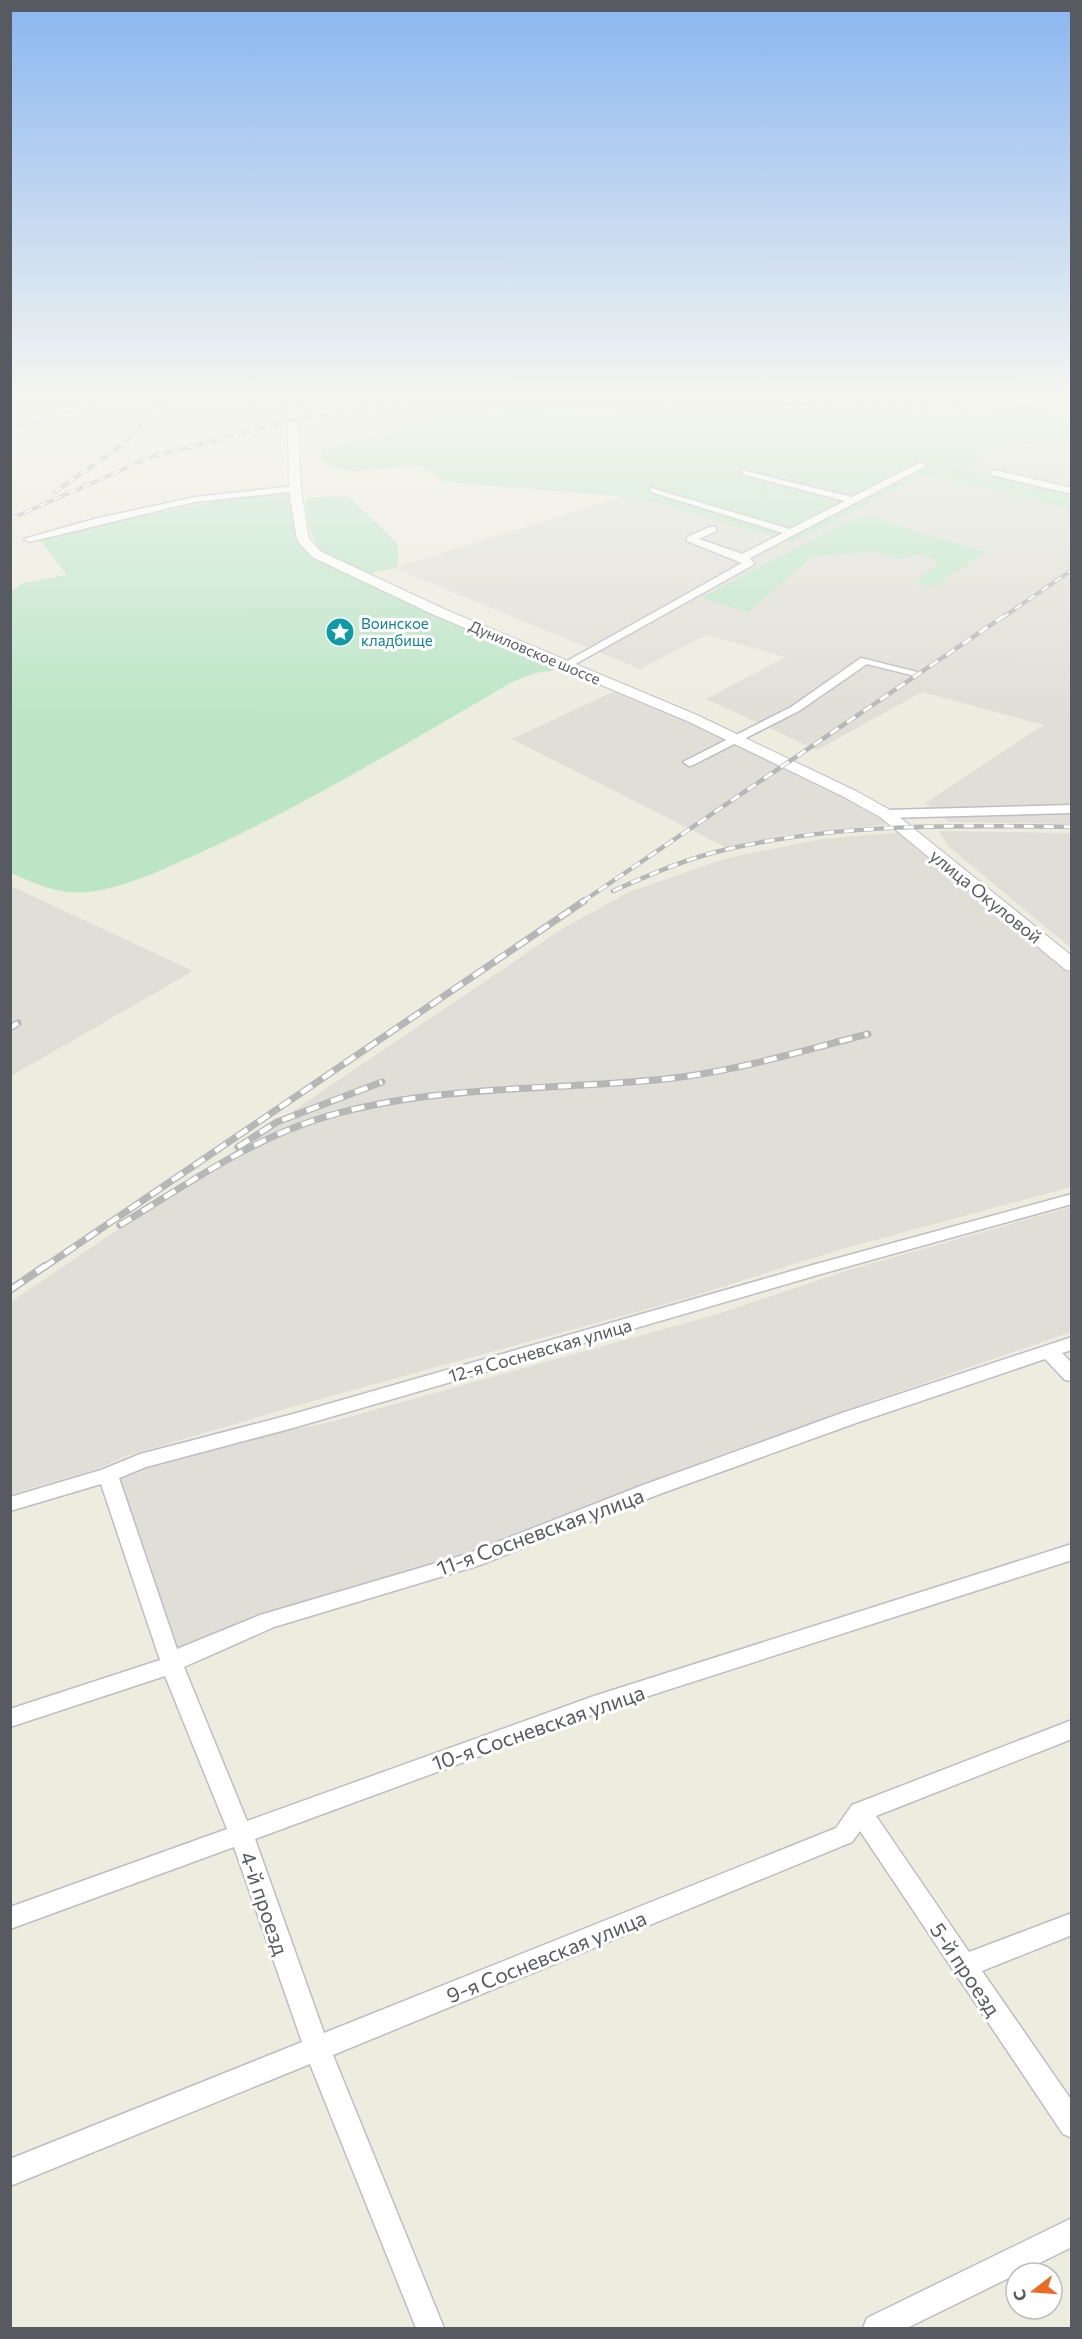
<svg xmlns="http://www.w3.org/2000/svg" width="1082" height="2339" font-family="Commissioner,sans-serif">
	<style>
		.industrial { fill: #dfdfd7 }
		.green { fill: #bbe5c6 }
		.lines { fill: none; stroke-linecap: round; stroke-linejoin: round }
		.stream { stroke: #9dbaff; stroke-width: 2 }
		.minor-casing { stroke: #bdbdc4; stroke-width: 3 }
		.tertiary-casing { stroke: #bdbdc4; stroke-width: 2 }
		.minor { fill: #fff; fill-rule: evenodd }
		.tertiary { fill: #fff; fill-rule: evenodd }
		.rail-far3-casing { stroke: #b5b6b6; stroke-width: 4 }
		.rail-far2-casing { stroke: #b5b6b6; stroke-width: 4.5 }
		.rail-far1-casing { stroke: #b5b6b6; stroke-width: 7 }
		.rail-casing { stroke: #b5b6b6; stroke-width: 8 }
		.rail-far3 { stroke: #fff; stroke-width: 2; stroke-dasharray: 8; stroke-linecap: butt }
		.rail-far2 { stroke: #fff; stroke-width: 3; stroke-dasharray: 10; stroke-linecap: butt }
		.rail-far1 { stroke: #fff; stroke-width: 4.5; stroke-dasharray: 13; stroke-linecap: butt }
		.rail { stroke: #fff; stroke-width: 5; stroke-dasharray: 16; stroke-linecap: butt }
		.labels { text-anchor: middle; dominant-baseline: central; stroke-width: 6; stroke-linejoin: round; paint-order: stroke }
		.far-culture-label { font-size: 15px; fill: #0d838f; stroke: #fff; text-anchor: start }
		.far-street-label { font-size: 15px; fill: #585a61; stroke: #fff }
		.street-label { font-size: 18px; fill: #585a61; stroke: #fff }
		.near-street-label { font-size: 21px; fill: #585a61; stroke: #fff }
	</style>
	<rect width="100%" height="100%" fill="#ececdf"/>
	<g class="industrial">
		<path d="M1014,444l57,1v49l-126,-30 27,-18 23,3z"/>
		<path d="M925,474l146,36v314l-122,-2 -24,-19 119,-78 -122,-33 -105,58 -111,-51 79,-42 -78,-22 -67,34 -246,-101 227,-71 16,1 156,45z"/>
		<path d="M617,690l114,49 144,73 15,12 -109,12 -54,12 -215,-109z"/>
		<path d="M939,831l132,2v115l-123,-102z"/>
		<path d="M904,832l167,141v214l-229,62 -155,49 -374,103 -187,55 -29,13 -86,25v-192l551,-373 67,-37 98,-34 95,-19z"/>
		<path d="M11,886l182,85 -182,105z"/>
		<path d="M1071,1207v125l-225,78 -375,147 -298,100 -63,-173 20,-11 134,-37 70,-15 384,-107 134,-45z"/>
	</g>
	<g class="green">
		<path d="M11,395h78l-78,20z"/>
		<path d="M855,395h185l-50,5z"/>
		<path d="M513,411l255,6 303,-1v29l-57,-1 -19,5 -22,-3 10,11c-12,13 -23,8 -38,7l126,30v16l-146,-36 -132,69 -156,-45 -193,-16c-7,-5 -16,-14 -24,-15 -32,-6 -74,17 -100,-9l2,-8 110,-30z"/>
		<path d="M264,491l31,4 6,48 18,18 249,107 -32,5 -22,8c-102,59 -203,121 -310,170 -36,16 -76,36 -116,41 -29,3 -51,-8 -77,-19l-1,-281 14,-9 43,-8 -29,-37z"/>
		<path d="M347,495l51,49v23l-34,8c-31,-17 -49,-16 -56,-55 -1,-8 -4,-15 0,-22z"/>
		<path d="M875,516l20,9 90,27 -50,34 -17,-1 1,-7 21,-15 -17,-9 -26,5 -24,-8 -61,6 -64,55 -47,-14 153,-80z"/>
	</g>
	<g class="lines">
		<path class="stream" d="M10,426l20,-2 88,-29"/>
		<g class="minor-casing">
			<g id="minor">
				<path d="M368,395h115l-69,5z"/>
				<path d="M568,395h96l305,9 103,-8v5l-103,9z"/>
				<path d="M921,462l5,3 -2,2 -174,91 4,5 -1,2 -183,102 -10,-2 182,-102 -55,-22v-4l23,-10h6v4l-17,8 43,15 41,-21 -132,-41v-4l139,41 55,-28 -103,-27v-4l110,27z"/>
				<path d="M994,470l78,18v6l-81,-19v-4z"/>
				<path d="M295,486l5,3 -2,2 -103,11 -166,40 -5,-3 70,-20 101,-22z"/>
				<path d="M861,658l60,15 -6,3 -48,-12 -68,47 -106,54 -4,1 -6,-4 108,-55z"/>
				<path d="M1072,805v8l-186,5 -6,-4 6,-4z"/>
				<path d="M1072,1194v10l-251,70 -528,154 -147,39 -27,11 58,171 83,-34 207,-61 176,-69 199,-72 230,-76v13l-10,3 10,10v18l-7,-1 -20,-21 -189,64 -199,72 -177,70 -206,62 -90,40 63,154 347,-125 478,-152v16l-464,149 -353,130 69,194 512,-205 16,-23 220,-85v19l-196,77 93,136 103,-39v22l-90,36 90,130v37l-9,-4 -203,-303 -8,11 -519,213 111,273h-28l-106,-264 -300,122v-27l292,-117 -68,-195 -224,82v-22l217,-78 -62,-153 -155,51v-18l150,-49 -59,-176 -91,27v-14l91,-27 39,-16 153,-40 516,-148z"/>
				<path d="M1072,2218v29l-165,81h-44l4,-10z"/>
			</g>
		</g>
		<g class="tertiary-casing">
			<path id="tertiary" d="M287,395h10l4,94 8,50 11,12 124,58 253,106 159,76 36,20 180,145v15l-6,-1 -186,-153 -36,-20 -157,-76 -253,-106 -122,-58 -15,-17 -8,-51z"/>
		</g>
		<use href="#minor" class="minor"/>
		<use href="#tertiary" class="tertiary"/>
		<g class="rail-far3-casing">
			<g id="rail-far3">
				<path d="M55,492l70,-49 42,-48"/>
				<path d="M10,519l141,-62 142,-37 87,-13 106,-8 85,-1 455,12 46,-2"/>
				<path d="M1002,618l70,-48"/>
			</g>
		</g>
		<g class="rail-far2-casing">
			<g id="rail-far2">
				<path d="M613,891c36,-16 72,-32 111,-41 114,-27 232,-25 348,-23"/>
				<path d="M582,902l422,-286"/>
			</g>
		</g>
		<g class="rail-far1-casing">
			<g id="rail-far1">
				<path d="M10,1028l8,-5"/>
				<path d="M238,1147l39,-25 105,-40"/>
				<path d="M120,1225c63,-38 125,-82 195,-105 112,-36 234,-29 350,-41 69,-7 136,-28 203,-45"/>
				<path d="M43,1268l541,-367"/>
			</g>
		</g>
		<g class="rail-casing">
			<path id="rail" d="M10,1290l35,-24"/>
		</g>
		<use href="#rail-far3" class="rail-far3"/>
		<use href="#rail-far2" class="rail-far2"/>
		<use href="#rail-far1" class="rail-far1"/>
		<use href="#rail" class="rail"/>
	</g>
	<linearGradient id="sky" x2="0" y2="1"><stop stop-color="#8ab6f1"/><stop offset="0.55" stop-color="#f6f6f1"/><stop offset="1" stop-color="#f6f6f1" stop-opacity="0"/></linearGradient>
	<rect width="1082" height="723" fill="url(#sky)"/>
	<defs>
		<g id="sight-disc" transform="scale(1.5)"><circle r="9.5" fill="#0f9aa8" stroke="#fff"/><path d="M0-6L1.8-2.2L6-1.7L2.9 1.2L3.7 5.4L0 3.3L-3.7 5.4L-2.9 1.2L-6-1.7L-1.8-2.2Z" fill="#fff"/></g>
	</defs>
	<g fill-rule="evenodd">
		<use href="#sight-disc" x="340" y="632"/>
	</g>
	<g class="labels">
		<g class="far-culture-label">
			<text x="361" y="623">Воинское<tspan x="361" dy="17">кладбище</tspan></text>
		</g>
		<g class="far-street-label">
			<text transform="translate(535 652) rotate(23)">Дуниловское шоссе</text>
		</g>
		<g class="street-label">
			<text transform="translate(986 896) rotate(39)">улица Окуловой</text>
			<text transform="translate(540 1350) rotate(-16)">12-я Сосневская улица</text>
		</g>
		<g class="near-street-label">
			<text transform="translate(540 1531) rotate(-20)">11-я Сосневская улица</text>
			<text transform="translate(538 1727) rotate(-19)">10-я Сосневская улица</text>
			<text transform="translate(265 1903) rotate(71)">4-й проезд</text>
			<text transform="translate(546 1956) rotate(-22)">9-я Сосневская улица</text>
			<text transform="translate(966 1969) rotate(56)">5-й проезд</text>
		</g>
	</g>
	<rect width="1082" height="2339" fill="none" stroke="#585a61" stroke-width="24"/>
	<g transform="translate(1034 2291) rotate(253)"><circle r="28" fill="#ffffff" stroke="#bcbdc0" stroke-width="1.5"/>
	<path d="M0-4.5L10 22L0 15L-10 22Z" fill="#ed6a24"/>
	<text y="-9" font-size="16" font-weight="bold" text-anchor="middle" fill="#585a61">С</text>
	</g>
</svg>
